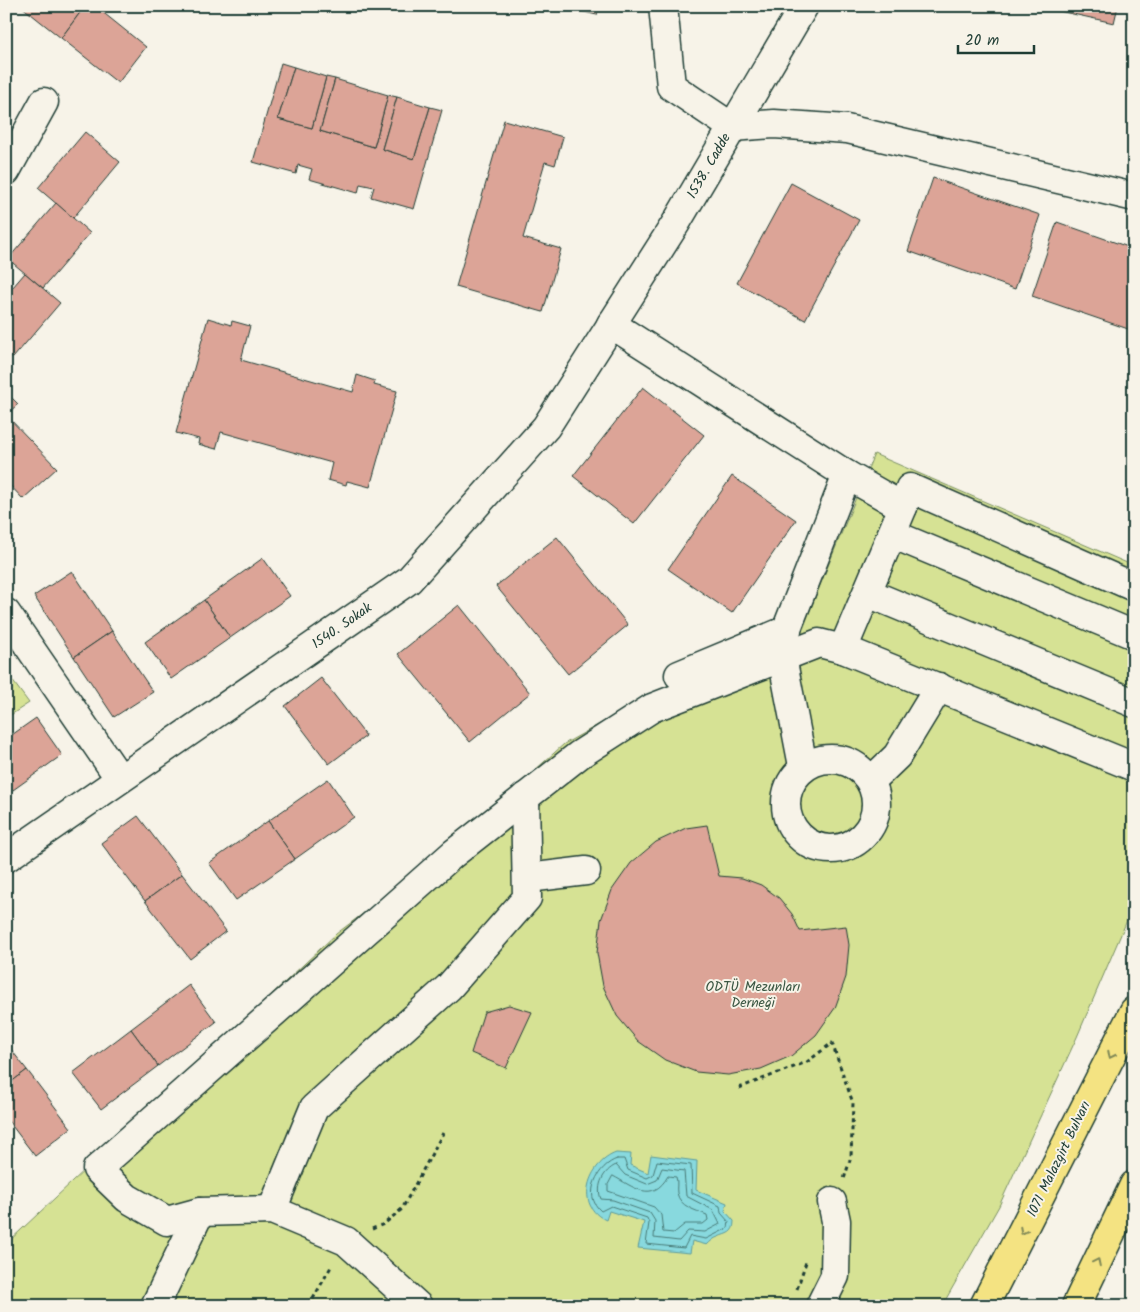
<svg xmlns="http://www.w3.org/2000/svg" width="1140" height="1312" font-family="Kalam,sans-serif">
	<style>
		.green { fill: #d6e294; stroke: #7a9064 }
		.water { fill: #88d9de; stroke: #5e9b9a }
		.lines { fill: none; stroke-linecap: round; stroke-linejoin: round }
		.shore { stroke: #497b78; stroke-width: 1 }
		.building { fill: #dca497; stroke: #1f3d34 }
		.minor-casing { stroke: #1f3d34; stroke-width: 31 }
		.major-casing { stroke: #1f3d34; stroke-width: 31 }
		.path { stroke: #1f3d34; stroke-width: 3; stroke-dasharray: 4 4; stroke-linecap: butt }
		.minor { stroke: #f7f3e8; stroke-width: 28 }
		.major { stroke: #f4e382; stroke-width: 28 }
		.oneway { stroke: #7f8857 }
		.labels { text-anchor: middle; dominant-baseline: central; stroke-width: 4; stroke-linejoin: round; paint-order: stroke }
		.street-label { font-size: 14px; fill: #1f3d34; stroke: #f7f3e8 }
		.park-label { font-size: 14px; fill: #3a5642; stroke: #f7f3e8 }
	</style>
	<rect width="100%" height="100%" fill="#f7f3e8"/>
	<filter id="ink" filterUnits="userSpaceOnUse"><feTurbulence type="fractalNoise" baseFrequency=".02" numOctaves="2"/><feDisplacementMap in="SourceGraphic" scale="10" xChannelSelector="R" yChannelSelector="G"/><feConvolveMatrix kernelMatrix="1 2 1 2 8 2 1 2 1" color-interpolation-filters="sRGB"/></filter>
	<g filter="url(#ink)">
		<g class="green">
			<path d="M874,454l260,112v338l-57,133 -78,169 -57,100h-936v-62l330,-310 106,-80 122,-110 82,-46 154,-64z"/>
			<path d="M6,672l23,31 -23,15z"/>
		</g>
		<path class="water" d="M616,1153l15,1 -1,11 18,8 3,-18 46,6 -1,29 31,13 -2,8 9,10c0,13 -7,12 -16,16 -4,1 -8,5 -11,8l-15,-4 -2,12 -52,-5 6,-26 -35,-11 -3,9c-32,-14 -18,-57 10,-67z"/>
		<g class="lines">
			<g class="shore">
				<path d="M617,1159h7l4,11 19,8 6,-3 4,-14 34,4 1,28 28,13 1,7 8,9 -1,6 -22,11 -16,-3 -6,12 -38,-4 3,-21 -2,-5 -36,-12 -10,5c-19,-16 -3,-46 16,-52z"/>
				<path d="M616,1165l9,10 22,9 10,-4 5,-12 22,3 2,25 27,14 7,14 -15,8 -17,-1 -9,10 -25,-3 1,-17 -5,-8 -37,-13 -12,-1c-5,-13 2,-28 15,-34z"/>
				<path d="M613,1176c21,11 39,28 55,0l8,1c2,5 0,11 1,16 3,14 18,17 30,22l1,5 -5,4h-18l-11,9 -11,-1 -2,-17 -7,-8 -46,-16v-6z"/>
			</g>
		</g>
		<g class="building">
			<path d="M21,6h64l-24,32z"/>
			<path d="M85,6h10l51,41 -28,36 -57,-45z"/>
			<path d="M558,6h41l-2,9z"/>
			<path d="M1036,6h82l-4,17z"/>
			<path d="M281,63l13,4 -16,52 34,9 14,-51 9,2 -15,52 54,16 14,-52 9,2 -15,52 32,10 16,-52 12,3 -28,99 -43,-12 3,-10 -14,-3 -2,9 -49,-14 3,-10 -14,-4 -2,9 -43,-12z"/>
			<path d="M294,67l32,10 -14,51 -34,-9z"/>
			<path d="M335,79l53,16 -14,52 -54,-16z"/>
			<path d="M397,97l33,10 -16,52 -32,-10z"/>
			<path d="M504,120l59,17 -8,28 -10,-3 -22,76 38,11 -18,63 -87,-25z"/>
			<path d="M85,132l35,30 -47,56 -35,-30z"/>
			<path d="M933,178l107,37 -25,74 -107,-38z"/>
			<path d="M791,183l68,37 -54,100 -68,-37z"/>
			<path d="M56,203l34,30 -47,55 -35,-29z"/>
			<path d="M1057,222l77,27v82l-102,-35z"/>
			<path d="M25,273l35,30 -47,55 -7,-5v-58z"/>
			<path d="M208,318l23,7 1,-4 18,5 -9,34 112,32 4,-17 18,6 -1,4 23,6 -27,96 -23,-6 -1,4 -18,-5 4,-17 -111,-31 -5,17 -18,-5 1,-5 -23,-6z"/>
			<path d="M643,387l61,48 -70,89 -61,-48z"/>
			<path d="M6,392l12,12 -12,11z"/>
			<path d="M6,415l51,53 -34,31 -17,-18z"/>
			<path d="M732,476l64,44 -64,93 -64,-44z"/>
			<path d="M557,537l71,88 -60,49 -72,-88z"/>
			<path d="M263,558l27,38 -60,42 -26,-38z"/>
			<path d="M72,571l40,60 -38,26 -40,-61z"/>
			<path d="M204,600l26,38 -59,41 -26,-37z"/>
			<path d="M459,605l71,88 -60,49 -72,-88z"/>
			<path d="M112,631l41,61 -39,25 -40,-60z"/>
			<path d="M321,678l45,58 -37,28 -44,-58z"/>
			<path d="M36,718l26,37 -56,40v-56z"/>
			<path d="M328,779l26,38 -59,42 -27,-38z"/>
			<path d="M138,816l44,58 -37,27 -44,-58z"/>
			<path d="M268,821l27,38 -59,41 -27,-37z"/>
			<path d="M707,825l12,51 23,2 19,7 18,13 13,16 8,17 46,-5 3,19 -3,32 -11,31 -19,27 -25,21 -30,13 -33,6 -32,-3 -31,-12 -27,-19 -21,-25 -14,-30 -6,-33 4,-33 11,-30 19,-27 25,-21 30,-14z"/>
			<path d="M182,874l44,57 -36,28 -45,-58z"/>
			<path d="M189,985l27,37 -58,44 -27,-37z"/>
			<path d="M509,1005l23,7 -26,56 -35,-15 13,-41z"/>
			<path d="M131,1029l27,37 -57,43 -28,-36z"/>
			<path d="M6,1043l21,27 -21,16z"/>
			<path d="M27,1070l44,58 -36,28 -29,-38v-32z"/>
		</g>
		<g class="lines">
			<g class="minor-casing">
				<g id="minor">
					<path d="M663,6l8,80 61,41 42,-3 73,5 287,68"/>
					<path d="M6,171l38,-69"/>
					<path d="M611,324l236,151 -65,166v16l21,109"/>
					<path d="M903,507l7,-19 224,99"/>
					<path d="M892,534l242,101"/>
					<path d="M868,593l266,110"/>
					<path d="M6,613l114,166"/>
					<path d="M843,649l60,-142 -56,-32"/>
					<path d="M679,675l108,-45"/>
					<circle cx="831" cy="804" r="45"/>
					<path d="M871,781l26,-25 42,-69"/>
					<path d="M6,858l403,-278 137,-153 130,-204 128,-217"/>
					<path d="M528,878l58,-7"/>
					<path d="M272,1210l42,-102 135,-121 78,-89 -2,-101"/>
					<path d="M155,1306l45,-94"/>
					<path d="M418,1306l-72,-65 -74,-31 -72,2 -33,9 -40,-23 -30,-29 356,-315 126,-99 73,-47 167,-65 24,6 291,118"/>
					<path d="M820,1306l15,-30 1,-55 -4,-19"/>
				</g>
			</g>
			<g class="major-casing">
				<g id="major">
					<path d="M984,1306l150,-295"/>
					<path d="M1076,1306l58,-121"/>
				</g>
			</g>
			<g class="path">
				<path d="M739,1088l68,-26 25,-19 21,60 -2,54 -7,22"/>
				<path d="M372,1229l12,-5 18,-15 41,-76"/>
				<path d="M797,1289l10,-30"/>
				<path d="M309,1306l23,-41"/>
			</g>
			<use href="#minor" class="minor"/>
			<use href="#major" class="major"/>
		</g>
		<defs><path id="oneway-chevron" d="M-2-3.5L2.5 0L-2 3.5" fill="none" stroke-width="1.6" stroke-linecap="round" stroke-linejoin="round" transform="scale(1.25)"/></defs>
		<g class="oneway">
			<use href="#oneway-chevron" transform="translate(1111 1055) rotate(117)"/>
			<use href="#oneway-chevron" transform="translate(1023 1231) rotate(117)"/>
			<use href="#oneway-chevron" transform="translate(1097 1262) rotate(-64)"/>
		</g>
	</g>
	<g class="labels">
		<g class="street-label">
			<text transform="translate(709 166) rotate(-60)">1538. Cadde</text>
			<text transform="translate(342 626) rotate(-35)">1540. Sokak</text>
			<text transform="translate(1059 1159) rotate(-64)">1071 Malazgirt Bulvarı</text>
		</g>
		<g class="park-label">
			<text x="753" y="987">ODTÜ Mezunları<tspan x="753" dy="16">Derneği</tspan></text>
		</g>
	</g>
	<rect width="1140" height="1312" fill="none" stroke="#f7f3e8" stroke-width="25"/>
	<rect x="12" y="12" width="1115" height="1287" fill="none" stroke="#1f3d34" stroke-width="2" filter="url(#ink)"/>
	<path d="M958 45v8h76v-8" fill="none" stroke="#1f3d34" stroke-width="2.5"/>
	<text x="965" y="45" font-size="15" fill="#1f3d34" stroke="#f7f3e8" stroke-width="4" paint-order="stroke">20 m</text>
</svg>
